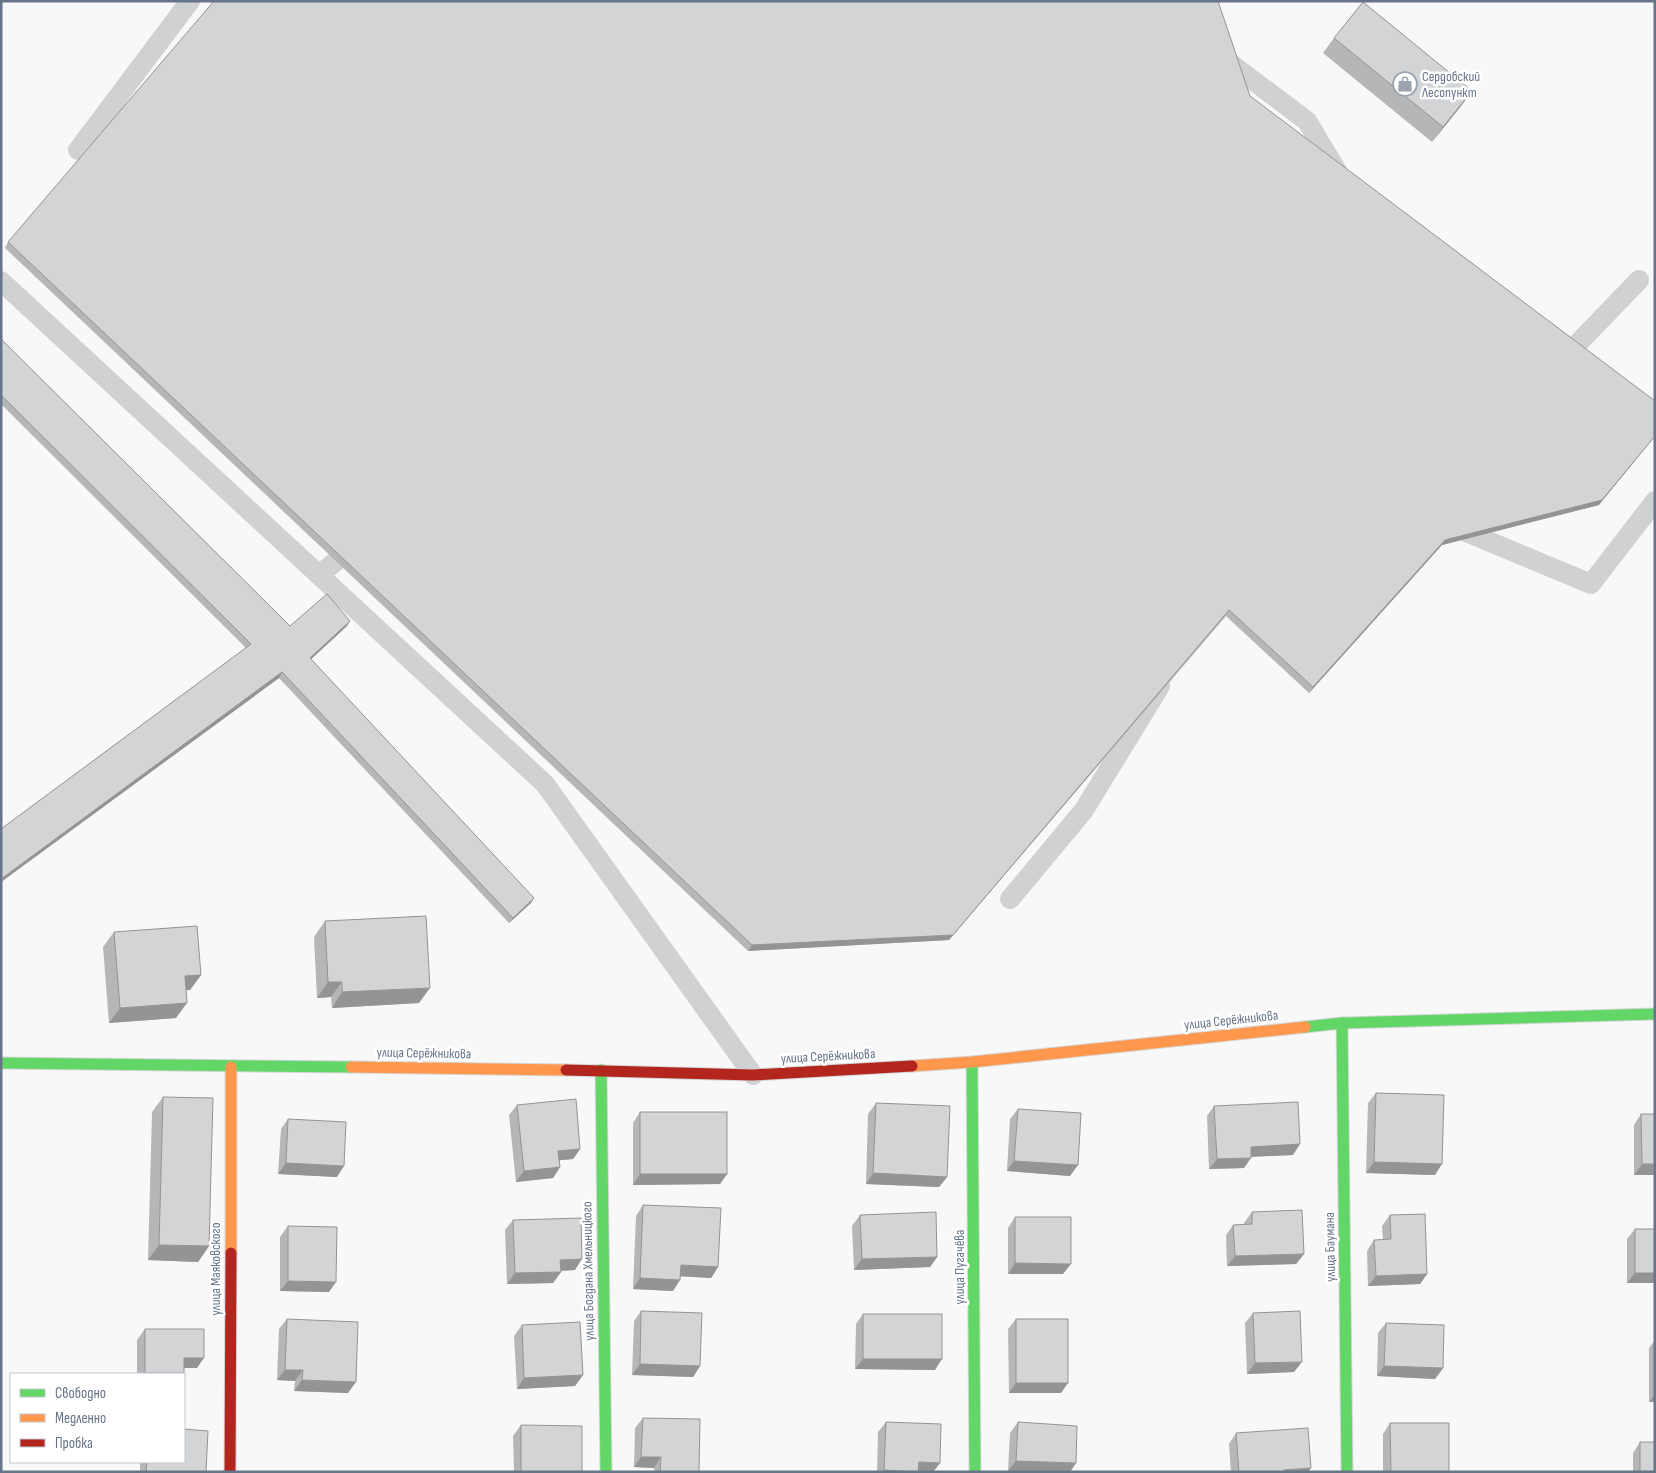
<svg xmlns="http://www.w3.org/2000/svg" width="1656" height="1473" font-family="'Sofia Sans Condensed',sans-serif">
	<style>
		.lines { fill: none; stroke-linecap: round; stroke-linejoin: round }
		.fast-casing { stroke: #d5d6d7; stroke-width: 13 }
		.slow-casing { stroke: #d5d6d7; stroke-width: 13 }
		.jam-casing { stroke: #d5d6d7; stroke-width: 13 }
		.lane { stroke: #d0d1d3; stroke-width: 20 }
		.fast { stroke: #63d668; stroke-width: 11 }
		.slow { stroke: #ff974d; stroke-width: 11 }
		.jam { stroke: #b3261e; stroke-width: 11 }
		.wall { fill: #b5b6b7 }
		.shaded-wall { fill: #949495 }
		.building { fill: #d3d4d5; stroke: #949495 }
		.labels { text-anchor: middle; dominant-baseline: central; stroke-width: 5; stroke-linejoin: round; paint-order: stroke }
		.poi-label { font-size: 14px; fill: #677588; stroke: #fff; text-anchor: start }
		.street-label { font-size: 14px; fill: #677588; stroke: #fff }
	</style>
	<rect width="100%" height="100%" fill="#f8f8f8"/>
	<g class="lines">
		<g class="fast-casing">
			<g id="fast">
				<path d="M1342,1023l5,449"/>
				<path d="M1305,1027l37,-4 313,-9"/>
				<path d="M972,1062l3,410"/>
				<path d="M1,1063l350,4"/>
				<path d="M601,1070l5,402"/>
			</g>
		</g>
		<g class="slow-casing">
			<g id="slow">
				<path d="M912,1066l60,-4 333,-35"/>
				<path d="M351,1067l215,3"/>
				<path d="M231,1253v-186"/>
			</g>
		</g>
		<g class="jam-casing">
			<g id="jam">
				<path d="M566,1070l187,5 159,-9"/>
				<path d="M230,1472l1,-219"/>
			</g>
		</g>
		<g class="lane">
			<path d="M1222,57l85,64 33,55"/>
			<path d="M78,150l112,-149"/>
			<path d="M1,281l544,503 208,291"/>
			<path d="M1559,363l80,-83"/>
			<path d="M1452,526l139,58 64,-83"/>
			<path d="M319,575l37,-30"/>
			<path d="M1010,899l74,-89 76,-124"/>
		</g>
		<use href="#fast" class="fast"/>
		<use href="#slow" class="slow"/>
		<use href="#jam" class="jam"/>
	</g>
	<g class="wall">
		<path d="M1334,38l138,53 -11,15 -29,36 -109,-89z"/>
		<path d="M1250,96l349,409 -157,40 -133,148 -83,-77 -277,324 -201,11 -743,-703 3,-6z"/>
		<path d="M1,339l289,287h57l-36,33 220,244 -22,20 -230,-245 -278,204v-53l245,-181 -245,-244z"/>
		<path d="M325,921l94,82 -87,5 -1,-11 -14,1 -3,-61z"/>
		<path d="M114,932l87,43 -11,15h-4l-10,28 -67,5 -6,-76z"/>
		<path d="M1376,1093l59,82 -69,-2 2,-70z"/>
		<path d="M163,1097l46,149 -11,16 -50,-2 4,-148z"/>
		<path d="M876,1103l71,74 -8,10 -73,-3 2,-70z"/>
		<path d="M517,1105l63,44 -7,10 -13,1v7l-7,11 -37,4 -7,-67z"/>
		<path d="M1214,1106l79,49 -42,2 -7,11 -35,1 -2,-53z"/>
		<path d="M1018,1109l52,67 -63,-5 3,-52z"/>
		<path d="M640,1112l87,62 -7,10 -87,1v-62z"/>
		<path d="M1641,1114h14v61h-21v-50z"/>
		<path d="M288,1119l49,58 -59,-3 3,-45z"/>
		<path d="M643,1205l75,62 -7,11 -30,-2 -8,15 -40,-2 3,-73z"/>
		<path d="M1252,1212l52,42 -8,10 -69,2 -1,-31 7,-10 11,-1v-1z"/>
		<path d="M860,1215l77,42 -7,10 -76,3 -2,-44z"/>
		<path d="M1390,1215l37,59 -7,10 -52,2 -1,-35 7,-11h9l-1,-14z"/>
		<path d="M1015,1217l48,57h-55v-46z"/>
		<path d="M513,1220l62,50 -14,1v1l-8,11 -46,1 -2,-54z"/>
		<path d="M288,1226l41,66 -49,-1v-54z"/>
		<path d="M1635,1229h20v54h-28v-44z"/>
		<path d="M641,1311l59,55 -7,11 -61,-2 2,-54z"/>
		<path d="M1253,1313l41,59 -47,2 -2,-51z"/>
		<path d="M863,1314l72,56 -80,-1 1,-45z"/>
		<path d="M287,1319l61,74 -54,-2 1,-10 -18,-1 2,-51z"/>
		<path d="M1016,1319l45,74h-52l-1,-64z"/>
		<path d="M1386,1323l57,45 -8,11 -58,-3 1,-43z"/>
		<path d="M522,1325l61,50 -8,11 -58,3 -3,-53z"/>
		<path d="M145,1329l52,39h-13v5l-1,1h-46v-34z"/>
		<path d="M1655,1340v62h-6v-54z"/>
		<path d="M643,1418l56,54h-45v-4l-20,-1 1,-39z"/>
		<path d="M886,1422l54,41 -7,9h-56l1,-40z"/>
		<path d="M1018,1422l58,41 -6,9 -62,-1 2,-38z"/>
		<path d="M1390,1423l59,49h-66v-38z"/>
		<path d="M521,1425l61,47h-68l-1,-36z"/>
		<path d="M1236,1433l75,35 -3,4h-77l-2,-28z"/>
		<path d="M1640,1442l15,30h-22v-19z"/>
		<path d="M140,1462h44l22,10h-66z"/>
	</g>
	<g class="shaded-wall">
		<path d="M1472,91l-11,15 -29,36 11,-15z"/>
		<path d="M1655,436l-56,69 -157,40 -133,148 4,-6 132,-147z"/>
		<path d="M1229,610l-280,330 -201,11 4,-6z"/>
		<path d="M350,621l-3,5 -41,38 4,-6z"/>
		<path d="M282,672l-3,6 -278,204v-3z"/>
		<path d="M534,898l-3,5 -22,20 4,-5z"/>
		<path d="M201,975l-11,15 -16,1 11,-15z"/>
		<path d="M328,982h14l-11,15 -14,1z"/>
		<path d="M430,988l-11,15 -87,5 10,-16z"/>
		<path d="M187,1003l-11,15 -67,5 11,-15z"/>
		<path d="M1300,1144l-7,11 -50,2 8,-10z"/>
		<path d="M580,1149l-7,10 -22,2 7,-10z"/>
		<path d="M1251,1158l-7,10 -35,1 8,-10z"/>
		<path d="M1014,1161l64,4 -8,11 -63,-5z"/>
		<path d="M1374,1162l68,2 -7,11 -69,-2z"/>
		<path d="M286,1163l58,3 -7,11 -59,-3z"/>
		<path d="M1642,1164h13v11h-21z"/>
		<path d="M560,1167l-7,11 -37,4 8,-11z"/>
		<path d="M873,1173l74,4 -8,10 -73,-3z"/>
		<path d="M640,1174h87l-7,10 -87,1z"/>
		<path d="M159,1245l50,1 -11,16 -50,-2z"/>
		<path d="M1304,1254l-8,10 -69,2 8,-10z"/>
		<path d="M937,1257l-7,10 -76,3 8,-11z"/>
		<path d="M582,1259l-7,11 -22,1 7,-11z"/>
		<path d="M1015,1263l56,1 -8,10h-55z"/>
		<path d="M681,1265l37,2 -7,11 -37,-2z"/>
		<path d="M561,1272l-8,11 -46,1 8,-11z"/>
		<path d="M1635,1273h20v10h-28z"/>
		<path d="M1427,1274l-7,10 -52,2 8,-10z"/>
		<path d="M640,1278l40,2 -7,11 -40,-2z"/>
		<path d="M288,1281l48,1 -7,10 -49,-1z"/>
		<path d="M184,1358h20l-7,10h-20z"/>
		<path d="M863,1359h79l-7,11 -80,-1z"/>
		<path d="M1302,1362l-8,10 -47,2 8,-11z"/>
		<path d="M640,1364l60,2 -7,11 -61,-2z"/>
		<path d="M1384,1366l59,2 -8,11 -58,-3z"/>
		<path d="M285,1370h18l-8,11 -18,-1z"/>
		<path d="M145,1373h39l-1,1h-39z"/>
		<path d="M583,1375l-8,11 -58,3 7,-11z"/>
		<path d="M302,1380l54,2 -8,11 -54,-2z"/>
		<path d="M1016,1383h52l-7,10h-52z"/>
		<path d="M1655,1394v8h-6z"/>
		<path d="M641,1457h20l-7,11 -20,-1z"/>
		<path d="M1016,1461l60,2 -6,9 -62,-1z"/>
		<path d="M919,1462l21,1 -7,9h-50l1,-2z"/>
		<path d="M1311,1468l-3,4h-25l1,-2z"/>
	</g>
	<g class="building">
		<path d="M214,1h1004l32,95 405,305v35l-53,64 -157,40 -132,147 -84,-77 -276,325 -201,10 -744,-703z"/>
		<path d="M1363,2l109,89 -29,36 -109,-89z"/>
		<path d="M1,339l289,287 37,-32 23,27 -40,37 224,240 -21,20 -231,-246 -281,207v-50l250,-185 -250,-249z"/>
		<path d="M426,916l4,72 -88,4v-10h-14l-3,-61z"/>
		<path d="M197,926l4,49 -16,1 2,27 -67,5 -6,-76z"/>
		<path d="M1376,1093l68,2 -2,69 -68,-2z"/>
		<path d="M163,1097l50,1 -4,148 -50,-1z"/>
		<path d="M576,1099l4,50 -22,2 2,16 -36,4 -7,-66z"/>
		<path d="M1298,1102l2,42 -49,3v11l-34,1 -3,-53z"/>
		<path d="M876,1103l74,3 -3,71 -74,-4z"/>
		<path d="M1018,1109l63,4 -3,52 -64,-4z"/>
		<rect x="640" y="1112" width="87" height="62"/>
		<path d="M1641,1114h14v50h-13z"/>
		<path d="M288,1119l58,3 -2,44 -58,-3z"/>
		<path d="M643,1205l78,3 -3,59 -37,-2 -1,15 -40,-2z"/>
		<path d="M1302,1210l2,44 -69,2 -2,-31 19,-1v-12z"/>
		<path d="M936,1212l1,45 -75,2 -2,-44z"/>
		<path d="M1425,1214l2,60 -51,2 -2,-36 17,-1 -1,-24z"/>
		<path d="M1015,1217h56v47l-56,-1z"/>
		<path d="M581,1218l1,41 -22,1 1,12 -46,1 -2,-53z"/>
		<path d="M288,1226l49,1 -1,55 -48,-1z"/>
		<rect x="1635" y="1229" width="20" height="44"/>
		<path d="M641,1311l61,2 -2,53 -60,-2z"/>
		<path d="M1300,1311l2,51 -47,1 -2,-50z"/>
		<rect x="863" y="1314" width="79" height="45"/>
		<path d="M287,1319l71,3 -2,60 -54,-2 1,-10h-18z"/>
		<rect x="1016" y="1319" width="52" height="64"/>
		<path d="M580,1322l3,53 -59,3 -2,-53z"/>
		<path d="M1386,1323l58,2 -1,43 -59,-2z"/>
		<path d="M145,1329h59v29h-20v15h-39z"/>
		<path d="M643,1418l57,1 -1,53h-39l1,-15h-20z"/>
		<path d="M886,1422l55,2 -1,39 -21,-1 -1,10 -34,-2z"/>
		<path d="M1018,1422l59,4 -1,37 -60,-2z"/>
		<path d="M1390,1423h59v49h-58z"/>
		<path d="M521,1425l61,1v46h-61z"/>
		<path d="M1308,1428l3,40 -27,2v2h-45l-3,-39z"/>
		<path d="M184,1429l24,2 -2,41h-60l1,-10h37z"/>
		<rect x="1640" y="1442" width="15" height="30"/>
	</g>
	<defs>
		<g id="shop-ring" transform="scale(1.25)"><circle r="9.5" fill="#fff" stroke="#9aa3af" stroke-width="1.5"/><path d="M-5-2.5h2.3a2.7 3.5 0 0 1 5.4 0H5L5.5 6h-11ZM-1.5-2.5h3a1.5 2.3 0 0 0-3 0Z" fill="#9aa3af"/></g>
	</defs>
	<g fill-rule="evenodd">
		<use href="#shop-ring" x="1405" y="84"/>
	</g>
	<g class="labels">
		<g class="poi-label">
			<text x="1422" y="76">Сердобский<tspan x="1422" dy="16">Лесопункт</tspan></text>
		</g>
		<g class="street-label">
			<text transform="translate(1231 1020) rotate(-6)">улица Серёжникова</text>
			<text transform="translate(424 1053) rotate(1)">улица Серёжникова</text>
			<text transform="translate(828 1056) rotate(-3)">улица Серёжникова</text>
			<text transform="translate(1330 1247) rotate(-91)">улица Баумана</text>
			<text transform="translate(959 1267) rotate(-90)">улица Пугачёва</text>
			<text transform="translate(215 1269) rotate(-90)">улица Маяковского</text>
			<text transform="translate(588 1271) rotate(-91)">улица Богдана Хмельницкого</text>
		</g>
	</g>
	<rect width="1656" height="1473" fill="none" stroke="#677588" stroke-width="5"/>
	<rect x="10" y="1373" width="175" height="90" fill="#ffffff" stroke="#c2c8cf"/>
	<rect x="20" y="1389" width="25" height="8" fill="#63d668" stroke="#c2c8cf"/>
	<text x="55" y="1398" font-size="15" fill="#677588">Свободно</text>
	<rect x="20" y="1414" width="25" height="8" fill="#ff974d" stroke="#c2c8cf"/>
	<text x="55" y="1423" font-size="15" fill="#677588">Медленно</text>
	<rect x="20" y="1439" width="25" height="8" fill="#b3261e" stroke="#c2c8cf"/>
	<text x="55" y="1448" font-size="15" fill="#677588">Пробка</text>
</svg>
